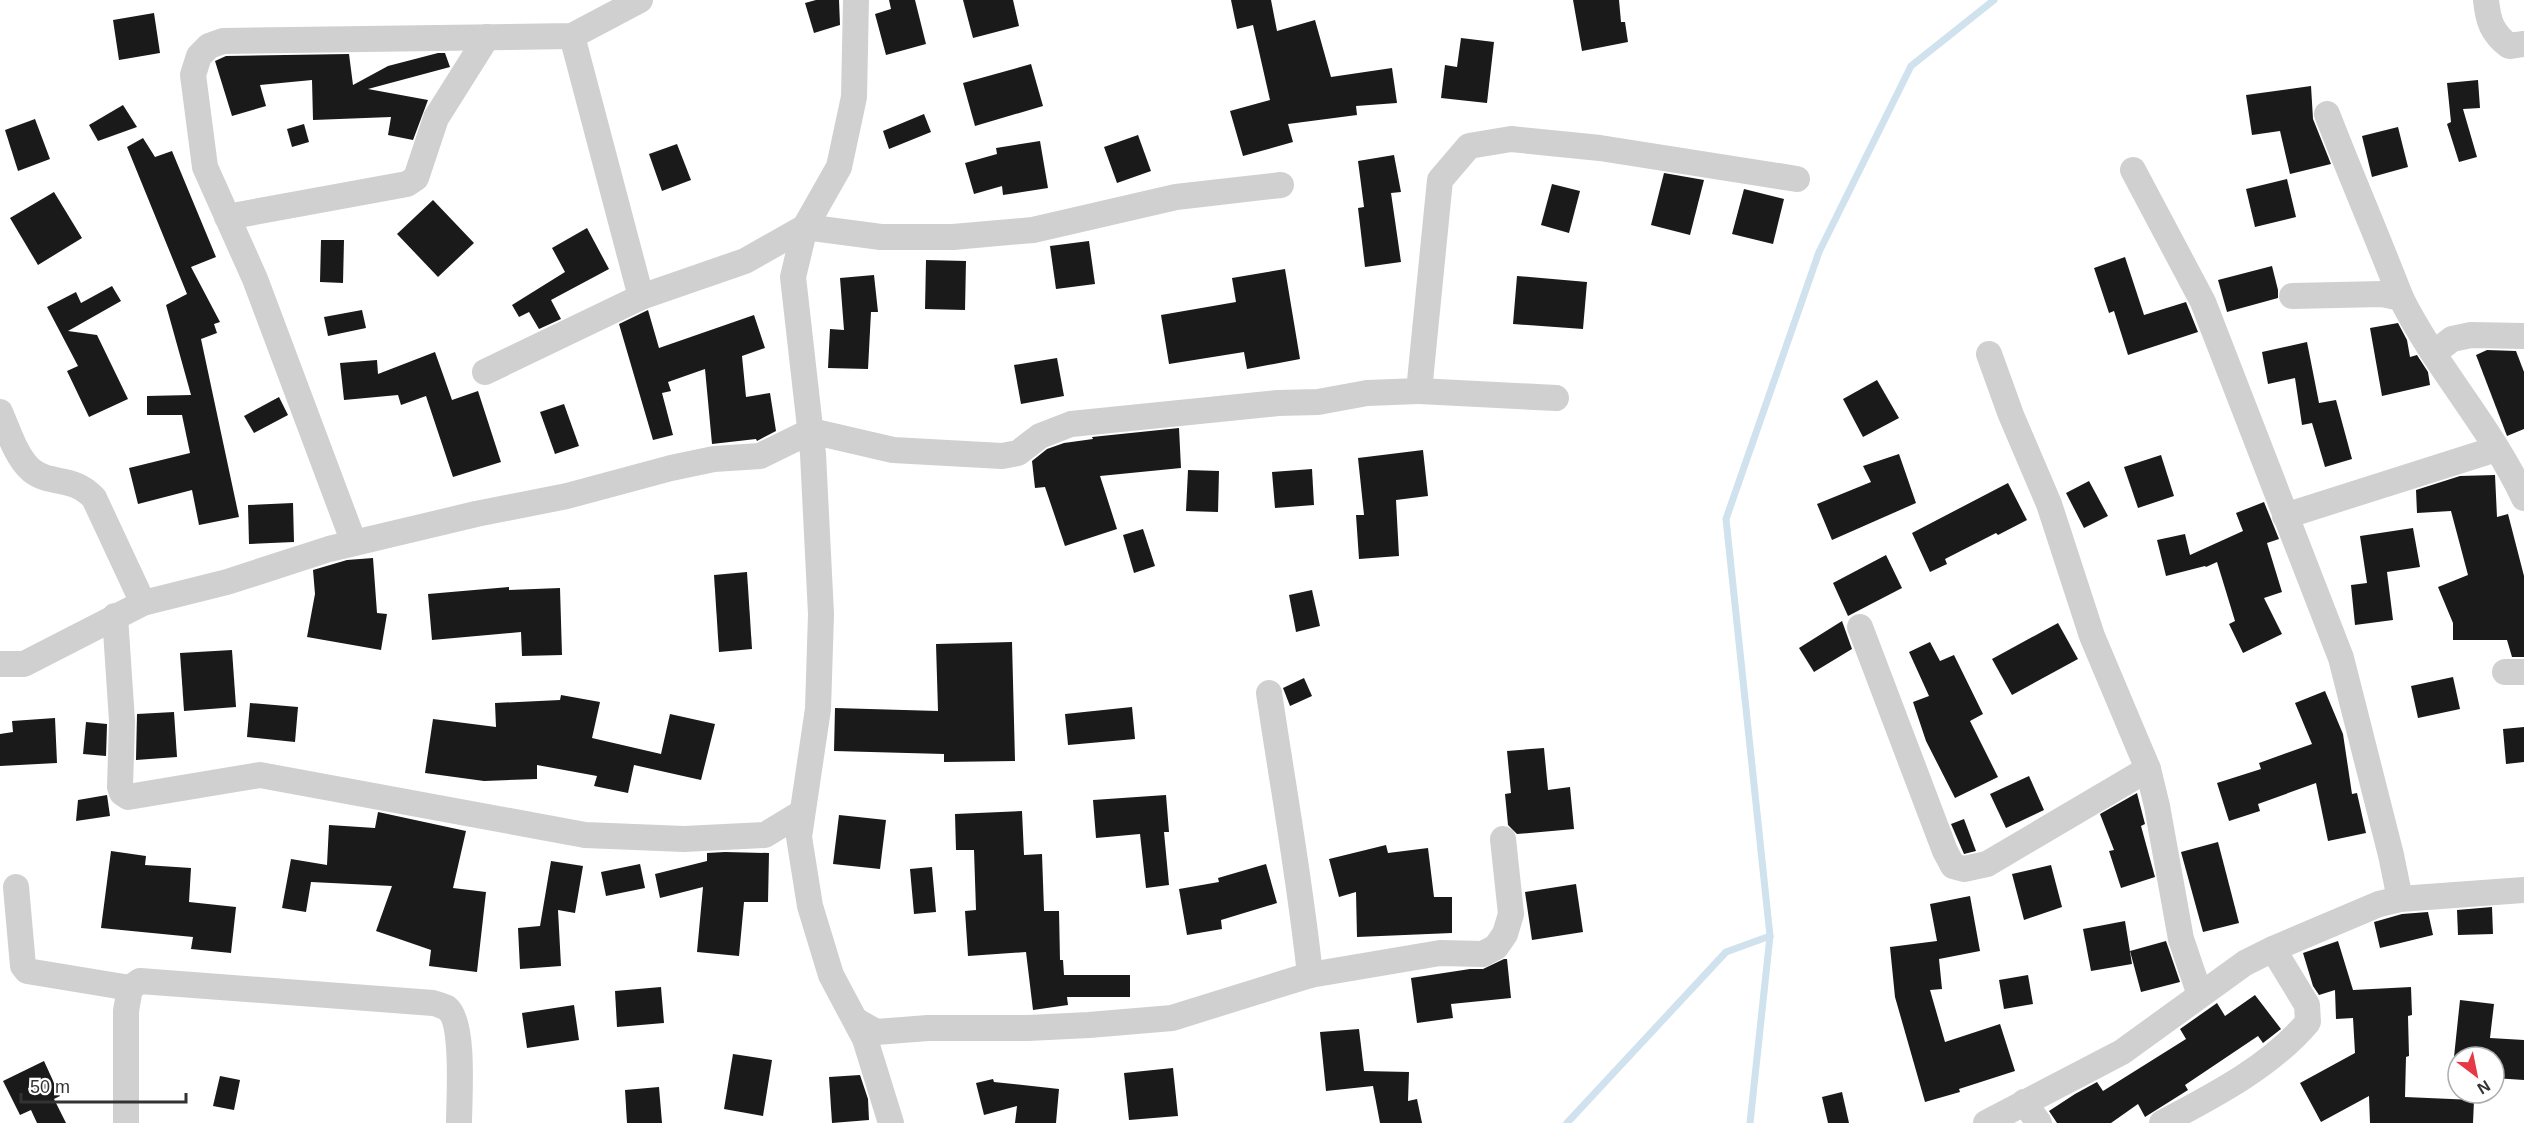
<svg xmlns="http://www.w3.org/2000/svg" width="2524" height="1123" font-family="Helvetica,sans-serif">
	<style>
		.lines { fill: none; stroke-linecap: round; stroke-linejoin: round }
		.stream { stroke: #cfe2ee; stroke-width: 7 }
		.building { fill: #1a1a1a }
		.minor { stroke: #d0d0d0; stroke-width: 26 }
	</style>
	<rect width="100%" height="100%" fill="#fff"/>
	<g class="lines">
		<g class="stream">
			<path d="M1567,1123l159,-171 44,-16"/>
			<path d="M1750,1123l20,-187 -44,-417 93,-267 92,-186 83,-66"/>
		</g>
	</g>
	<g class="building">
		<path d="M816,0h23l1,25 -26,8 -9,-30z"/>
		<path d="M889,0h26l11,44 -40,11 -11,-41 16,-5z"/>
		<path d="M963,0h50l6,26 -46,12z"/>
		<path d="M1231,0h40l6,31 38,-11 16,57 61,-9 5,35 -41,3 1,9 -69,9 5,18 -50,14 -13,-45 40,-11 -17,-75 -16,4z"/>
		<path d="M1573,0h46l2,22h4l3,20 -46,9z"/>
		<path d="M154,13l6,40 -41,7 -6,-40z"/>
		<path d="M1461,38l33,4 -7,61 -46,-5 4,-33 12,2z"/>
		<path d="M438,53h7l5,14 -82,22 60,11 -15,40 -25,-5 3,-18 -78,3 -1,-40 -52,5 6,21 -34,10 -17,-55 11,-5 123,-2 4,31 35,-19z"/>
		<path d="M1031,64l12,42 -68,20 -12,-43z"/>
		<path d="M2478,80l2,28 -17,1 14,48 -18,5 -12,-38 4,-2 -4,-39z"/>
		<path d="M2311,86l2,33 18,45 -41,10 -10,-43 -28,4 -6,-40z"/>
		<path d="M123,105l14,22 -39,14 -9,-16z"/>
		<path d="M924,114l7,18 -42,17 -6,-18z"/>
		<path d="M35,119l15,40 -32,12 -13,-41z"/>
		<path d="M304,124l5,18 -17,5 -5,-18z"/>
		<path d="M2398,127l10,40 -36,10 -10,-41z"/>
		<path d="M1138,135l13,36 -34,12 -13,-36z"/>
		<path d="M143,138l12,19 17,-6 44,106 -25,10 29,55 -6,2 3,9 -16,6 38,178 -40,8 -7,-35 -54,14 -9,-36 61,-15 -8,-38h-35v-19l44,-1 -25,-90 21,-11 -60,-147z"/>
		<path d="M1040,141l8,47 -45,7 -1,-9 -28,8 -9,-31 32,-9 -1,-6z"/>
		<path d="M677,144l14,36 -29,11 -13,-37z"/>
		<path d="M1394,155l7,37 -10,1 10,69 -36,5 -7,-59 6,-1 -6,-46z"/>
		<path d="M1664,173l40,7 -14,55 -39,-10z"/>
		<path d="M2287,179l9,38 -41,10 -9,-38z"/>
		<path d="M1552,184l28,7 -11,42 -28,-8z"/>
		<path d="M1744,189l40,10 -11,45 -41,-10z"/>
		<path d="M54,192l28,46 -44,27 -28,-47z"/>
		<path d="M433,200l41,43 -36,34 -41,-43z"/>
		<path d="M587,228l22,41 -58,31 10,19 -22,10 -10,-17 -10,5 -7,-12 53,-33 -13,-24z"/>
		<path d="M321,240h23l-1,43 -23,-1z"/>
		<path d="M1089,241l6,43 -39,5 -6,-43z"/>
		<path d="M2125,257l19,58 42,-13 12,30 -70,23 -14,-44 -5,2 -15,-45z"/>
		<path d="M926,260l40,1 -1,49 -40,-1z"/>
		<path d="M2272,266l6,24v8l-51,14 -9,-32z"/>
		<path d="M1285,269l15,90 -53,10 -3,-17 -75,12 -8,-49 75,-13 -4,-24z"/>
		<path d="M874,275l4,37h-7l-3,57 -40,-1 2,-39 14,1 -4,-52z"/>
		<path d="M1517,276l70,6 -4,47 -70,-5z"/>
		<path d="M112,286l9,15 -53,30 29,4 31,64 -39,18 -22,-46 11,-5 -31,-59 29,-15 5,11z"/>
		<path d="M362,310l4,18 -38,8 -4,-19z"/>
		<path d="M648,310l11,38 95,-33 11,33 -23,8 4,41 24,-4 6,38 -19,10 -1,-2 -44,5 -7,-75 -37,13 3,9 -9,2 11,42 -20,5 -34,-116z"/>
		<path d="M2398,323l9,17 3,17 7,-2 11,17 2,13 -48,11 -12,-68z"/>
		<path d="M2307,342l12,61 17,-3 16,59 -27,8 -13,-44 -10,2 -7,-47 -27,6 -6,-32z"/>
		<path d="M2487,350l29,1 8,21v57l-17,7 -31,-81z"/>
		<path d="M435,352l17,48 26,-9 23,71 -48,15 -27,-81 -25,9 -3,-10 -54,5 -4,-37 37,-3 1,14z"/>
		<path d="M1057,358l7,38 -43,8 -7,-39z"/>
		<path d="M1877,380l22,38 -36,19 -20,-38z"/>
		<path d="M279,397l9,18 -34,18 -10,-17z"/>
		<path d="M564,404l15,42 -24,8 -15,-42z"/>
		<path d="M1179,428l2,40 -81,8 17,53 -52,17 -20,-59 -10,1 -3,-27 15,-12 17,-6 29,-4 -1,-2z"/>
		<path d="M1423,450l5,46 -32,4 3,56 -40,3 -3,-44h8l-6,-57z"/>
		<path d="M1899,454l17,49 -84,37 -15,-36 54,-22 -8,-16z"/>
		<path d="M2161,455l13,41 -36,12 -14,-41z"/>
		<path d="M1312,469l2,36 -39,3 -3,-36z"/>
		<path d="M1188,470l31,1 -1,41 -32,-1z"/>
		<path d="M2495,475l2,42 11,-3 16,62v81h-12l-5,-17h-54v-17l-15,-36 30,-12 -17,-64 -34,2 -1,-23 44,-14z"/>
		<path d="M2089,481l19,35 -24,12 -18,-35z"/>
		<path d="M2008,483l19,37 -29,15 -2,-2 -51,26 2,5 -17,8 -18,-39z"/>
		<path d="M2264,502l15,37 -12,4 15,49 -18,6 18,36 -39,19 -14,-29 6,-3 -18,-59 -11,5 -1,-1 -39,10 -9,-36 28,-6 5,21 53,-24 -7,-18z"/>
		<path d="M293,503l1,39 -45,2 -1,-39z"/>
		<path d="M2413,528l7,39 -33,5 6,48 -38,5 -4,-40 16,-2 -7,-47z"/>
		<path d="M1143,529l12,37 -21,7 -11,-38z"/>
		<path d="M1886,555l16,33 -54,28 -15,-33z"/>
		<path d="M373,558l4,55 10,1 -6,36 -74,-13 8,-43 -2,-24 34,-10z"/>
		<path d="M747,572l5,77 -33,3 -5,-77z"/>
		<path d="M509,587v3l51,-2 2,67 -40,1 -1,-24 -89,8 -4,-46z"/>
		<path d="M1312,590l8,36 -24,6 -7,-37z"/>
		<path d="M1842,621l10,28 -38,23 -15,-24z"/>
		<path d="M2058,623l20,36 -66,36 -20,-36z"/>
		<path d="M1012,642l3,119 -71,1v-8l-110,-3 1,-43 103,3 -2,-67z"/>
		<path d="M1930,642l10,19 14,-6 29,59 -13,7 28,56 -43,21 -29,-57 -13,-39 16,-6 -20,-44z"/>
		<path d="M232,650l4,57 -52,4 -4,-58z"/>
		<path d="M2453,677l7,32 -42,9 -7,-32z"/>
		<path d="M1304,678l8,18 -22,10 -7,-18z"/>
		<path d="M2325,691l18,43 9,60 5,-1 9,40 -38,8 -12,-58 -58,21 2,7 -31,10 -12,-38 44,-14 -2,-6 53,-19 -17,-41z"/>
		<path d="M561,695l39,7 -8,36 69,16 9,-40 45,10 -14,56 -67,-15 -6,28 -34,-7 3,-10 -60,-11v14l-53,2 -59,-8 8,-54 63,8 -1,-24 65,-3z"/>
		<path d="M250,703l48,4 -3,35 -48,-5z"/>
		<path d="M1132,707l3,32 -67,6 -3,-31z"/>
		<path d="M174,712l3,45 -41,3 1,-46z"/>
		<path d="M55,718l2,45 -57,3v-32l13,-2 -1,-11z"/>
		<path d="M86,722l21,2 -1,32 -23,-2z"/>
		<path d="M2524,727v35l-18,2 -3,-35z"/>
		<path d="M1544,748l4,42 22,-3 4,42 -57,5 -9,-9 -3,-31 6,-1 -4,-42z"/>
		<path d="M2029,776l15,34 -38,18 -16,-34z"/>
		<path d="M2137,793l8,31 -4,2 14,51 -34,11 -12,-37 5,-1 -14,-36z"/>
		<path d="M107,795l3,21 -34,5 2,-21z"/>
		<path d="M1166,795l3,37h-5l5,53 -23,3 -6,-54 -44,4 -3,-38z"/>
		<path d="M1022,811l2,44 18,-1 2,57h15l1,49h3l1,15h66v22h-63l1,8 -35,5 -7,-58 -58,4 -3,-45 11,-1 -2,-60h-18l-1,-36z"/>
		<path d="M378,812l88,19 -13,57 33,4 -9,80 -48,-6 2,-16 -55,-19 16,-45 -81,-4 -5,30 -24,-4 9,-49 36,6 2,-40 46,3z"/>
		<path d="M839,815l47,5 -6,49 -47,-5z"/>
		<path d="M1964,819l12,32 -12,3 -13,-30z"/>
		<path d="M2218,842l21,81 -36,9 -22,-80z"/>
		<path d="M1386,845l2,8 40,-5 6,49h18v36l-95,4 -1,-45 -17,5 -10,-38z"/>
		<path d="M111,851l35,5 -1,9 46,3 -2,34 47,5 -5,46 -40,-4 2,-12 -92,-9z"/>
		<path d="M725,852l44,1 -1,49h-24l-5,54 -42,-4 6,-65 -43,11 -5,-24 52,-13v-8z"/>
		<path d="M551,861l32,5 -8,47 -17,-3 3,56 -41,3 -2,-41 22,-2z"/>
		<path d="M640,864l5,24 -39,8 -5,-24z"/>
		<path d="M1266,864l11,39 -56,17 1,9 -35,6 -8,-46 40,-7 -1,-4z"/>
		<path d="M2051,865l11,42 -38,13 -12,-46z"/>
		<path d="M932,867l4,45 -22,2 -4,-45z"/>
		<path d="M1576,884l7,48 -51,8 -7,-48z"/>
		<path d="M1970,896l10,55 -41,8 3,30 -12,1 15,52 55,-18 15,47 -56,18 1,3 -35,10 -30,-105 -5,-50 47,-6 -7,-37z"/>
		<path d="M2492,907l1,27 -35,1 -1,-25z"/>
		<path d="M2428,912l5,23 -53,13 -6,-26 28,-8z"/>
		<path d="M2125,921l7,43 -41,7 -8,-42z"/>
		<path d="M2166,941l14,41 -39,10 -11,-41z"/>
		<path d="M2338,941l15,49 58,-3 1,28 -4,1 1,40 -3,1 -1,40 69,3 -1,23h-103l-1,-27 -48,26 -21,-39 55,-30 -2,-35 -17,1 -1,-29 -16,5 -6,-9 -10,-33z"/>
		<path d="M1504,959h3l4,39 -60,6 2,14 -36,5 -6,-45 59,-9h13z"/>
		<path d="M2028,975l5,29 -29,5 -5,-29z"/>
		<path d="M661,987l3,36 -47,4 -2,-36z"/>
		<path d="M2255,995l26,34 -18,14 -5,-7 -73,49 3,5 -43,27 -7,-13 -27,19h-54l-8,-12 26,-17 22,-12 6,9 83,-52 -6,-10 37,-26 8,13z"/>
		<path d="M2460,1000l34,4 -4,34 34,2v40l-30,-2v-21h-40z"/>
		<path d="M574,1005l5,35 -52,8 -5,-35z"/>
		<path d="M1359,1029l5,42 45,1 -1,29 9,-2 5,24h-42l-7,-37 -47,5 -6,-59z"/>
		<path d="M733,1054l39,6 -9,56 -39,-7z"/>
		<path d="M44,1061l16,35 -6,3 12,24h-29l-6,-13 -11,5 -17,-34z"/>
		<path d="M1173,1068l5,48 -49,4 -5,-47z"/>
		<path d="M860,1075l8,24 1,21 -37,3 -3,-46z"/>
		<path d="M220,1076l20,4 -6,30 -21,-4z"/>
		<path d="M993,1079l1,3 65,7 -3,34h-41l2,-17 -33,9 -8,-32z"/>
		<path d="M659,1087l3,36h-35l-2,-33z"/>
		<path d="M1842,1092l7,31h-21l-6,-26z"/>
	</g>
	<g class="lines">
		<g class="minor">
			<path d="M856,0l-2,97 -15,70 -34,60 -12,50 20,177 8,160 -3,95 -19,128 11,69 21,69 34,64 26,84"/>
			<path d="M2486,0c2,21 6,33 23,46l15,-2"/>
			<path d="M572,36l69,261"/>
			<path d="M2327,114c24,62 50,122 74,184"/>
			<path d="M2133,170l70,132 138,356 50,197 9,44"/>
			<path d="M227,217l180,-33 9,-6 20,-60 51,-81"/>
			<path d="M2292,296l90,-2 19,4c35,70 90,129 123,200"/>
			<path d="M2434,353l18,-14 19,-4 53,1"/>
			<path d="M1989,354l22,61 38,89 43,132 56,133 9,37 24,133 19,56"/>
			<path d="M485,372l156,-75 104,-36 60,-34 76,10h72l80,-7 143,-33 105,-12"/>
			<path d="M1419,391l137,7"/>
			<path d="M0,412c8,18 16,45 31,58 20,16 42,5 63,28l49,105"/>
			<path d="M2285,516l211,-67"/>
			<path d="M354,543l-99,-264 -50,-112 -12,-92 6,-19 10,-10 14,-5 349,-5 68,-36"/>
			<path d="M115,616l7,105 -2,66 2,6 6,4 132,-22 325,60 99,4 81,-4 36,-22"/>
			<path d="M1860,627l85,224 8,15 11,3 23,-5 161,-95"/>
			<path d="M0,664h24l119,-61 84,-21 102,-33 147,-35 91,-18 104,-28 43,-9 46,-3 51,-25 82,19 109,6 16,-3 22,-17 31,-12 207,-21 40,-1 49,-9 52,-2 21,-211 29,-34 42,-7 89,9 197,31"/>
			<path d="M2505,672h19"/>
			<path d="M1269,693c14,94 31,187 41,282"/>
			<path d="M16,887l7,79 4,5 103,17"/>
			<path d="M857,1021l19,11 52,-4h100l61,-3 83,-7 138,-43 130,-22 43,1 13,-7 9,-13 6,-20 -8,-75"/>
			<path d="M2024,1102l15,21"/>
			<path d="M126,1123v-112l4,-23 10,-7 293,22c4,1 10,3 14,5 18,14 12,92 12,115"/>
			<path d="M1986,1123l136,-71 123,-89 28,-14 106,-45 21,-5 124,-9"/>
			<path d="M2162,1123c51,-27 108,-56 146,-101l-1,-17 -34,-56"/>
		</g>
	</g>
	<g transform="translate(2476 1075) rotate(148)"><circle r="28" fill="#ffffff" stroke="#adadad" stroke-width="1.5"/>
	<path d="M0-4.5L10 22L0 15L-10 22Z" fill="#e63946"/>
	<text y="-9" font-size="16" font-weight="bold" text-anchor="middle" fill="#333333">N</text>
	</g>
	<path d="M21 1093v9h165v-9" fill="none" stroke="#333333" stroke-width="3"/>
	<text x="30" y="1093" font-size="18" fill="#333333" stroke="#ffffff" stroke-width="4.5" paint-order="stroke">50 m</text>
</svg>
